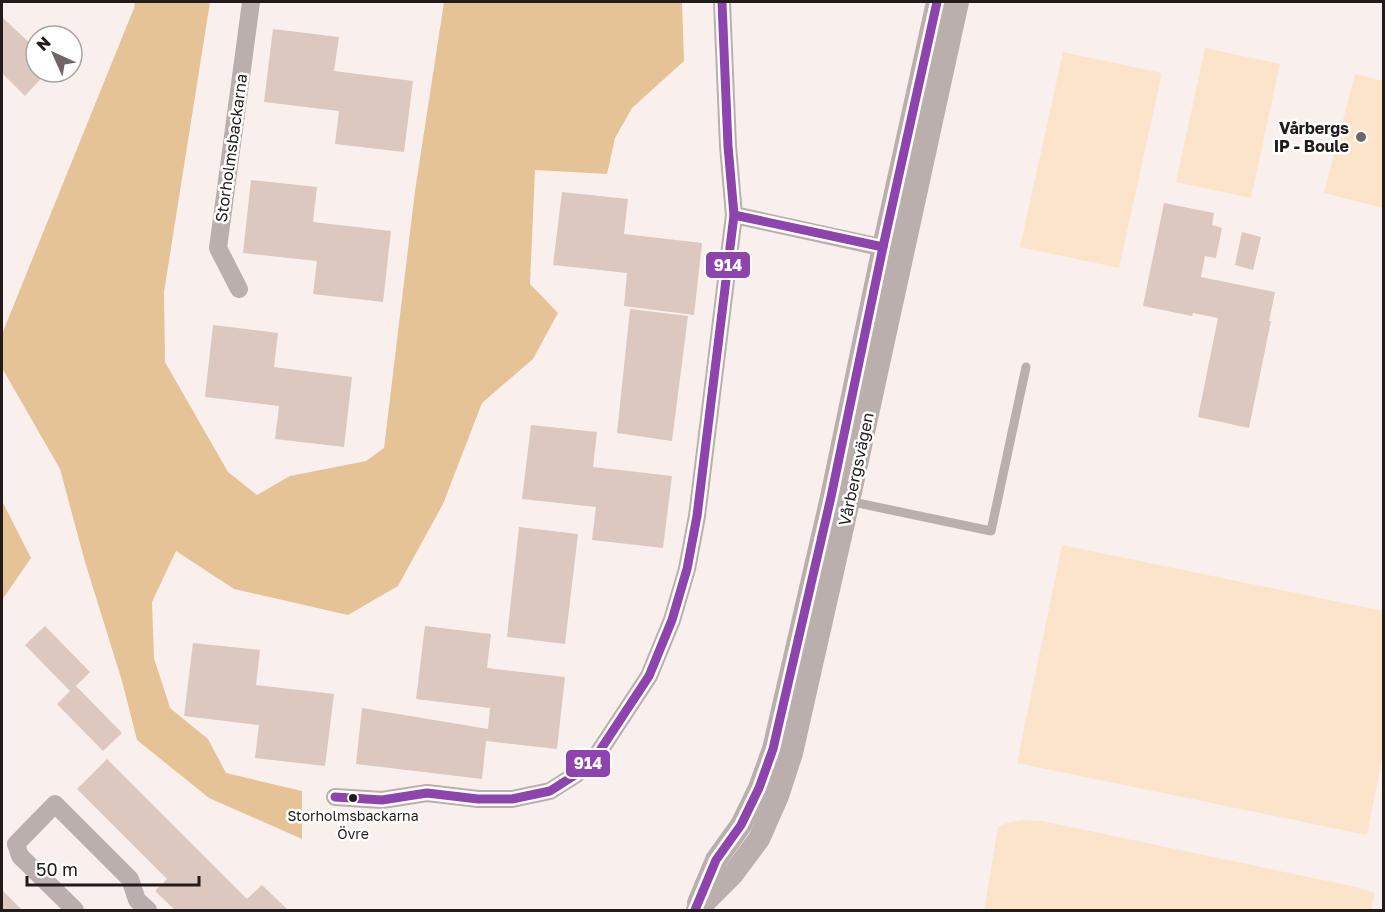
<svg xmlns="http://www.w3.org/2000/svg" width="1385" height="912" font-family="'Golos Text',sans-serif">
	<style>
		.green { fill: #fce4ca }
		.forest { fill: #e5c396 }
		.building { fill: #dcc8be }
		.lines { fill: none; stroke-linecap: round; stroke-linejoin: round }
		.service { stroke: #bbafae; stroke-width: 9 }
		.minor { stroke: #bbafae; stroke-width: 18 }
		.tertiary { stroke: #bbafae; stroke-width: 22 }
		.bus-1-casing { stroke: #fff; stroke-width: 14 }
		.bus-1 { stroke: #8e44ad; stroke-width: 9 }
		.poi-dot { fill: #6d6664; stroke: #fff; stroke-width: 2 }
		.bus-dot { fill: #221b1a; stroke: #fff; stroke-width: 2 }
		.labels { text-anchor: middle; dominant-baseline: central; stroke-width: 5; stroke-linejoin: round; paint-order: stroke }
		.bus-label { font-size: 14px; fill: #221b1a; stroke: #fff }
		.poi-label { font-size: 16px; font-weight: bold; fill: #221b1a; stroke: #fff; text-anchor: end }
		.street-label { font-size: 16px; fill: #221b1a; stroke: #fff }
		.line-badge { stroke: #fff; stroke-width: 2 }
		.badge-label { font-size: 16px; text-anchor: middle; font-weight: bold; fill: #fff }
	</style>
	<rect width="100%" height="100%" fill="#f9f0ed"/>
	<g class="green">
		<path d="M1205,48l75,16 -29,134 -75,-16z"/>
		<path d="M1063,52l99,21 -43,195 -99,-21z"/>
		<path d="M1355,74l28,7v127l-59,-15z"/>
		<path d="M1062,545l321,66v143l-16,81 -350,-72z"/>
		<path d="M1023,820l19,1 314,66 19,6 -4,17h-387l14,-83 11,-5z"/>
	</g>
	<g class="forest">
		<path d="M135,2h75l-46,290 1,70 63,110 29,23 33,-19 76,-15 18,-13 31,-257 29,-189h238l2,59 -52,47 -17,30 -8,36 -72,-4 -5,114 28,29 -25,46 -51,44 -39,101 -45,82 -50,29 -114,-26 -58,-38 -24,51 2,56 16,50 38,31 18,34 76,18v48l-93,-41 -72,-58 -15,-59 -37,-119 -25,-93 -58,-101v-34l132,-326z"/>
		<path d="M2,501l29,57 -29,42z"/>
	</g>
	<g class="building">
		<path d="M2,17l34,32v23h11l-22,24 -23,-23z"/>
		<path d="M273,29l66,8 -5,34 79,10 -9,71 -69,-8 4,-33 -75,-9z"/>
		<path d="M251,180l66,7 -4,35 78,9 -8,71 -70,-8 4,-33 -74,-8z"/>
		<path d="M562,192l66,7 -4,35 78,9 -8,72 -70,-9 3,-33 -74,-8z"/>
		<path d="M1164,203l50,10 -2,12 10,3 -6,30 -11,-2 -4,21 74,15 -6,29h2l-22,107 -51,-11 20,-99 -25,-5 -1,3 -49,-10z"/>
		<path d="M1242,232l19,5 -8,33 -18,-5z"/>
		<path d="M630,309l58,7 -16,125 -55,-8z"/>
		<path d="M213,325l65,8 -4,34 78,10 -8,70 -69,-8 4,-33 -74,-9z"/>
		<path d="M531,425l66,7 -4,35 79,9 -9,72 -71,-8 4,-33 -74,-8z"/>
		<path d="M519,527l59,7 -13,110 -58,-7z"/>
		<path d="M45,626l45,46 -14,14 46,47 -19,18 -46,-47 13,-13 -45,-46z"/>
		<path d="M425,626l66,8 -4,34 78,9 -8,72 -71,-8 -4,38 -126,-15 6,-56 126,21 2,-21 -74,-9z"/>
		<path d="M193,643l67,7 -4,35 78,9 -9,72 -70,-8 4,-33 -75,-9z"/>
		<path d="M107,759l140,140 15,-14 26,25h-113l-20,-19 12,-12 -90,-90z"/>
		<path d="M2,890l20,20h-20z"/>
	</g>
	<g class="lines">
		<path class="service" d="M848,501l143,30 35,-164"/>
		<g class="minor">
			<path d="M734,215l160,35"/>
			<path d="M239,289l-21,-41 33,-246"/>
			<path d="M335,797l47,3 45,-7 51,6h34l38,-8 25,-16 22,-20 52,-79 23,-56 15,-51 10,-53 37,-301 -6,-69 -6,-144"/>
			<path d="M75,910l-55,-54 -4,-12 39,-40 75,75 7,21 11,10"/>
		</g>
		<g class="tertiary">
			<path d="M698,903l18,-43 25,-35 18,-37 14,-39 58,-252 52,-250 54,-245"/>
			<path d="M697,910l36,-36 26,-35 19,-43 14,-43 57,-252 109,-499"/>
		</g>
		<g class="bus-1-casing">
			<g id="bus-1">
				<path d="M734,215l149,32"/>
				<path d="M335,797l47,3 45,-7 51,6h34l38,-8 25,-16 22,-20 52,-79 23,-56 15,-51 10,-53 37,-301 -6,-69 -6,-144"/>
				<path d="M695,910l21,-50 25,-35 18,-37 14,-39 58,-252 52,-250 54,-245"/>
			</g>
		</g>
		<use href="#bus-1" class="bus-1"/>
	</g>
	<circle class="poi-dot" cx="1361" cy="137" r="6"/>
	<circle class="bus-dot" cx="353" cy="798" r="5"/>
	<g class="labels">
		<g class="bus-label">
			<text x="353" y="815">Storholmsbackarna<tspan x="353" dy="18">Övre</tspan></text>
		</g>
		<g class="poi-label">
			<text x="1349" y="128">Vårbergs<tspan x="1349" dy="18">IP - Boule</tspan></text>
		</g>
		<g class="street-label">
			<text transform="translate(231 148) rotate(-82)">Storholmsbackarna</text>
			<text transform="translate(856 469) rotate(-78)">Vårbergsvägen</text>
		</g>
	</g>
	<g class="line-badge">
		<rect x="705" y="251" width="46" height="28" rx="6" fill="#8e44ad"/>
		<rect x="565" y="749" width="46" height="29" rx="6" fill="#8e44ad"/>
	</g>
	<g class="badge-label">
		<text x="728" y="271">914</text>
		<text x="588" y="769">914</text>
	</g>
	<rect width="1385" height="912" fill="none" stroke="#221b1a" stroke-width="6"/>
	<g transform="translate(54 54) rotate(315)"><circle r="28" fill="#ffffff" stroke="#a7a4a3" stroke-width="1.5"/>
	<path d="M0-4.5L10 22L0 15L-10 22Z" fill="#6d6664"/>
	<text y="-9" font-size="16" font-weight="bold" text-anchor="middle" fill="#221b1a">N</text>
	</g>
	<path d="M27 876v9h172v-9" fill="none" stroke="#221b1a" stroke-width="3"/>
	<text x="36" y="876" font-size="18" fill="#221b1a" stroke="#ffffff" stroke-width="4.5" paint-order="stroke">50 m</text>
</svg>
